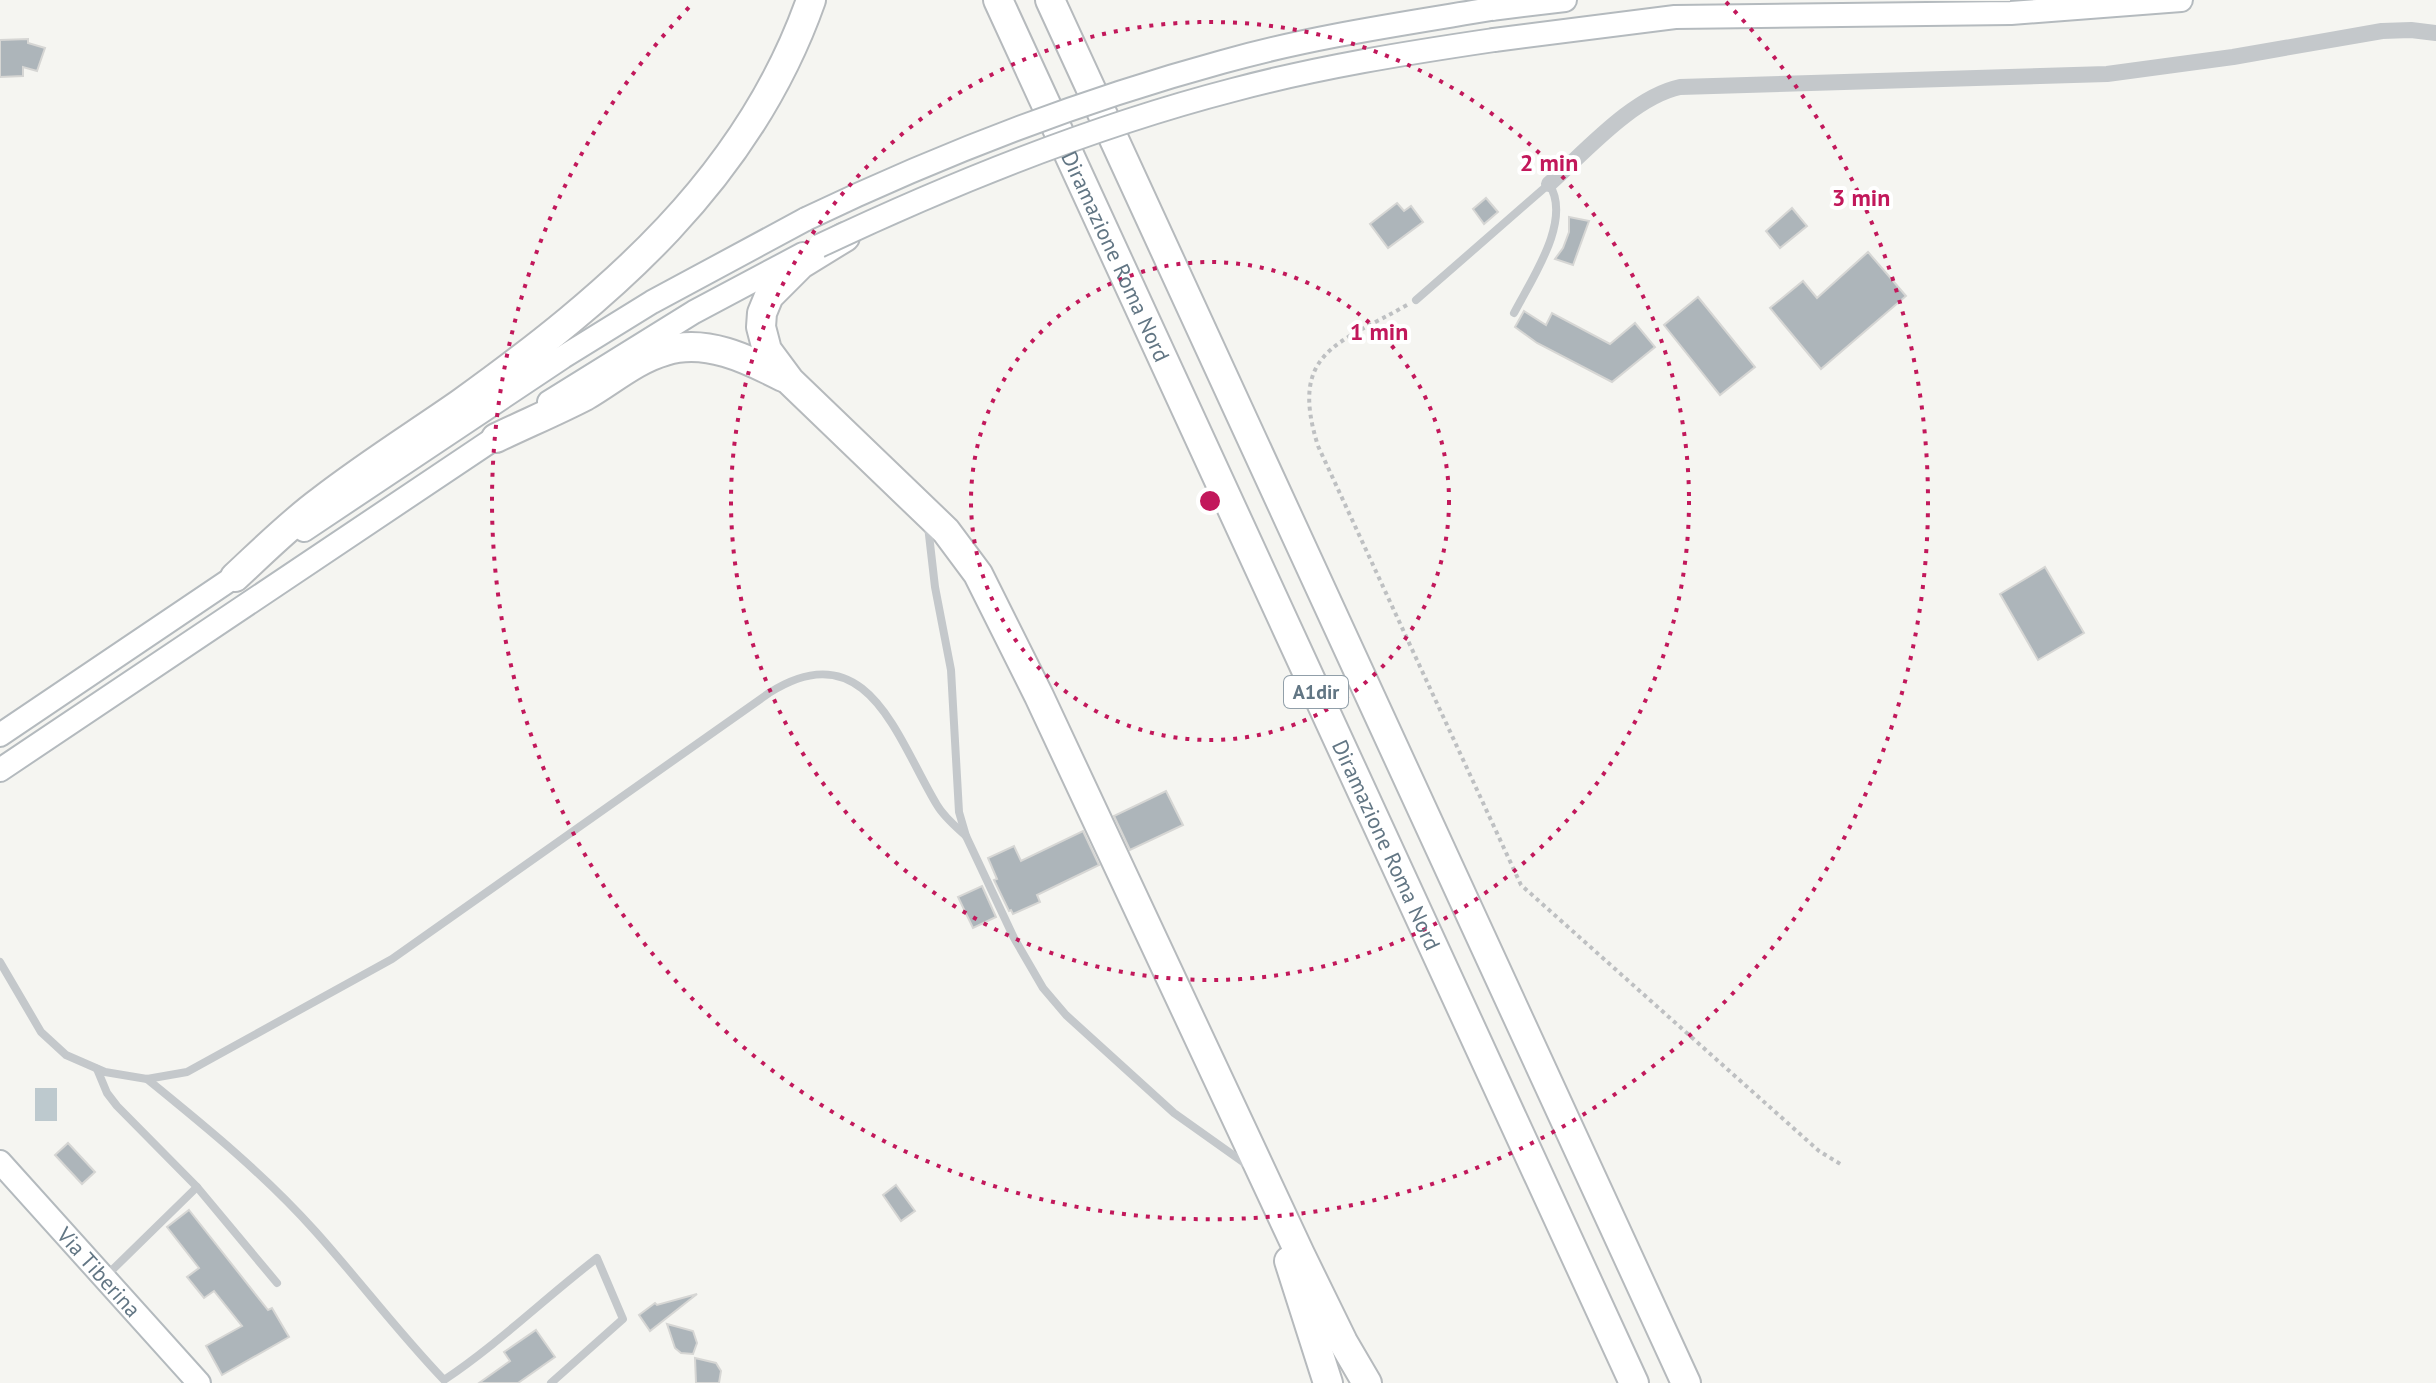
<svg xmlns="http://www.w3.org/2000/svg" width="2436" height="1383" font-family="'PT Sans',sans-serif">
	<style>
		.water { fill: #bdc9ce }
		.building { fill: #adb5ba; stroke: #d6d6d4; stroke-width: 2 }
		.lines { fill: none; stroke-linecap: round; stroke-linejoin: round }
		.secondary-casing { stroke: #b4babe; stroke-width: 26 }
		.motorway-casing { stroke: #b6babd; stroke-width: 32 }
		.path { stroke: #bec0c2; stroke-width: 4; stroke-dasharray: 4 4; stroke-linecap: butt }
		.service { stroke: #c4c8cb; stroke-width: 8 }
		.minor { stroke: #c4c8cb; stroke-width: 16 }
		.secondary { stroke: #fff; stroke-width: 22 }
		.motorway { stroke: #fff; stroke-width: 28 }
		.secondary-bridge-casing { stroke: #b4babe; stroke-width: 26; stroke-linecap: butt }
		.secondary-bridge { stroke: #fff; stroke-width: 22 }
		.ring { fill: none; stroke: #c2185b; stroke-width: 4; stroke-dasharray: 4 8 }
		.labels { text-anchor: middle; dominant-baseline: central; stroke-width: 8; stroke-linejoin: round; paint-order: stroke }
		.shield { fill: #fff; stroke: #919fa9; stroke-width: 2 }
		.shield-label { font-size: 20px; font-weight: bold; fill: #627684 }
		.street-label { font-size: 22px; fill: #627684; stroke: #fff }
		.centre { fill: #c2185b; stroke: #fff; stroke-width: 4 }
		.ring-label { font-size: 24px; text-anchor: middle; font-weight: bold; fill: #c2185b; stroke: #fff; stroke-width: 8; stroke-linejoin: round; paint-order: stroke }
	</style>
	<rect width="100%" height="100%" fill="#f5f5f1"/>
	<rect class="water" x="35" y="1088" width="22" height="33"/>
	<g class="building">
		<path d="M28,39v4l17,5 -8,23 -14,-4v9l-23,1v-37z"/>
		<path d="M1486,198l12,14 -14,12 -11,-15z"/>
		<path d="M1397,203l7,8 7,-5 12,16 -35,26 -18,-24z"/>
		<path d="M1792,208l15,18 -27,22 -14,-17z"/>
		<path d="M1569,217l20,4 -16,44 -18,-6 8,-11 6,-16z"/>
		<path d="M1868,252l38,44 -85,73 -51,-61 33,-27 14,17z"/>
		<path d="M1698,297l57,70 -35,28 -56,-70z"/>
		<path d="M1524,311l22,14 6,-12 58,31 25,-21 20,24 -43,35 -75,-39 -22,-16z"/>
		<path d="M2045,567l39,66 -46,27 -38,-66z"/>
		<path d="M1166,791l17,34 -53,25 -16,-34z"/>
		<path d="M1083,831l16,34 -62,30 3,7 -27,12 -2,-4 -2,1 -15,-31 3,-1 -9,-21 26,-12 7,15z"/>
		<path d="M982,886l14,31 -23,11 -15,-31z"/>
		<path d="M68,1143l27,29 -13,12 -27,-29z"/>
		<path d="M896,1185l19,26 -14,10 -18,-26z"/>
		<path d="M189,1210l79,100 4,-2 17,29 -67,38 -16,-29 36,-20 -28,-35 -10,7 -17,-21 12,-9 -32,-41z"/>
		<path d="M697,1294l-47,37 -11,-16 16,-12 2,2z"/>
		<path d="M667,1324l26,7 4,12 -4,11 -12,-1 -6,-5z"/>
		<path d="M536,1330l19,27 -37,26h-39l31,-22 -6,-9z"/>
		<path d="M695,1358l21,5 5,8 -2,12h-23z"/>
	</g>
	<g class="lines">
		<g class="secondary-casing">
			<g id="secondary">
				<path d="M1491,9l74,-9"/>
				<path d="M1494,40l181,-23 336,-4 170,-13"/>
				<path d="M549,402l145,-90 109,-58"/>
				<path d="M304,530l259,-173 89,-55 154,-83"/>
				<path d="M0,735l246,-166"/>
				<path d="M0,770l507,-340"/>
				<path id="s1" d="M0,1162l199,221"/>
			</g>
		</g>
		<g class="motorway-casing">
			<g id="motorway">
				<path id="s2" d="M998,0l636,1383"/>
				<path d="M1050,0l636,1383"/>
				<path d="M845,237l-44,27 -32,32 -7,17 -1,14 6,23 23,31 156,150 32,43 61,122 261,558 43,88 24,41"/>
				<path d="M496,438c29,-14 60,-27 89,-42 26,-15 51,-37 80,-45 40,-13 83,8 118,26"/>
				<path d="M235,577c28,-26 56,-54 86,-76 45,-35 93,-65 139,-97 150,-108 288,-225 351,-404"/>
				<path d="M1289,1261l39,122"/>
			</g>
		</g>
		<path class="path" d="M1407,305c-68,39 -119,46 -89,141l203,439 298,266 23,14"/>
		<g class="service">
			<path d="M1416,300l133,-116c24,36 -18,96 -35,129"/>
			<path d="M928,526l7,61 16,83 8,142 7,24 48,102 29,50 23,27 108,98 76,54"/>
			<path d="M0,962l41,70 25,23 39,17 42,7 40,-7 205,-113 377,-266c99,-63 129,48 168,112 7,12 18,21 29,31"/>
			<path d="M97,1069l10,24 10,13 80,81 -92,90"/>
			<path d="M147,1079c59,48 117,95 168,152 44,49 83,101 129,149 54,-36 101,-82 153,-122l26,61 -72,64"/>
			<path d="M197,1187l80,96"/>
		</g>
		<path class="minor" d="M1549,184c36,-32 84,-87 131,-97l427,-13 126,-17 149,-26 29,-1 25,3"/>
		<use href="#secondary" class="secondary"/>
		<use href="#motorway" class="motorway"/>
		<g class="secondary-bridge-casing">
			<g id="secondary-bridge">
				<path d="M806,219c134,-64 273,-118 416,-157 88,-25 179,-38 269,-53"/>
				<path d="M819,246c133,-63 271,-119 414,-156 86,-23 173,-37 261,-50"/>
			</g>
		</g>
		<use href="#secondary-bridge" class="secondary-bridge"/>
	</g>
	<g class="ring">
		<circle cx="1210" cy="501" r="239"/>
		<circle cx="1210" cy="501" r="479"/>
		<path d="M1726 2A718 718 0 1 1 694 2"/>
	</g>
	<g class="labels">
		<rect class="shield" x="1284" y="676" width="64" height="32" rx="6"/>
		<g class="shield-label">
			<text x="1316" y="692">A1dir</text>
		</g>
		<g class="street-label">
			<text stroke="none"><textPath href="#s2" startOffset="282">Diramazione Roma Nord</textPath></text>
			<text stroke="none"><textPath href="#s2" startOffset="930">Diramazione Roma Nord</textPath></text>
			<text stroke="none"><textPath href="#s1" startOffset="148">Via Tiberina</textPath></text>
		</g>
	</g>
	<circle cx="1210" cy="501" r="12" class="centre"/>
	<g class="ring-label">
		<text x="1549" y="171">2 min</text>
		<text x="1861" y="206">3 min</text>
		<text x="1379" y="340">1 min</text>
	</g>
</svg>
